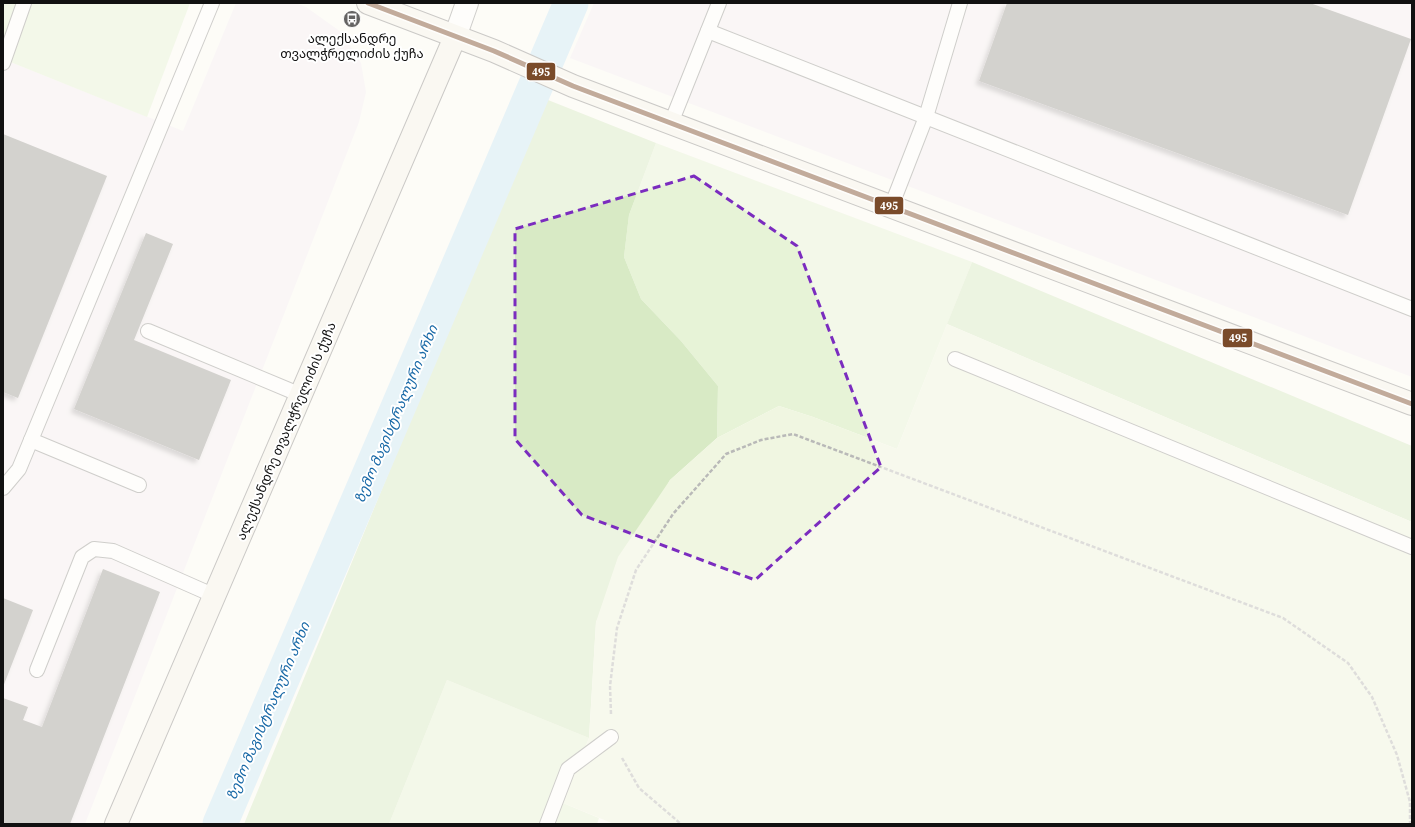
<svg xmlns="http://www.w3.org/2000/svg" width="1415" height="827" font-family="'Source Serif 4','Noto Sans Georgian',serif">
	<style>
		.industrial { fill: #f5f0f3 }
		.green { fill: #e7f3d7 }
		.forest { fill: #d8eac5 }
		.pitch { fill: #f0f6e1 }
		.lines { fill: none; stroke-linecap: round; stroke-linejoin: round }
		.canal { stroke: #cde8f7; stroke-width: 35 }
		.building { fill: #a19f9c; filter: url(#shadow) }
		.lane-casing { stroke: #979795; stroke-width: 16 }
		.street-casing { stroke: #979795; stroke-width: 24 }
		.secondary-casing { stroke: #8e8d8b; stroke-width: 24 }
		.path { stroke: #b9b9b8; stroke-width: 2.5; stroke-dasharray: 4 2; stroke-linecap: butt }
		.lane { stroke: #fffffe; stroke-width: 14 }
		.street { stroke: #fffffe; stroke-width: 22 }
		.secondary { stroke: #f6f4eb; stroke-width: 22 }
		.bus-1-casing { stroke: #fff; stroke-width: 8 }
		.bus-1 { stroke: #7a4b2a; stroke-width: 5 }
		.marked { fill: none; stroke: #7b2cbf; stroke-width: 3; stroke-dasharray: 8 5; stroke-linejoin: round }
		.labels { text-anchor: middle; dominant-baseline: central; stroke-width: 4; stroke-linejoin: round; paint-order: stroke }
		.poi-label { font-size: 13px; fill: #111; stroke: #fff }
		.street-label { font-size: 13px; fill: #111; stroke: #fff }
		.water-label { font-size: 14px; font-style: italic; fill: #1768a6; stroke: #fff }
		.line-badge { stroke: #fff; stroke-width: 1.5 }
		.badge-label { font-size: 11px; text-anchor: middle; font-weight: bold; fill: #fff }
	</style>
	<defs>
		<filter id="shadow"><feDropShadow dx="-3.5" dy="3.5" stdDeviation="2" flood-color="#0004"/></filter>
	</defs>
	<rect width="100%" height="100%" fill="#fdfcf7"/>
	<g class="industrial">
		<path d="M236,3h59l11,4 35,25 20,31 5,29 -7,30 -274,702h-82v-765l180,72z"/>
		<path d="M594,3h818v374l-842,-319z"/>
	</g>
	<g class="green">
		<path d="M3,3h187l-43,114 -144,-58z"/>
		<path d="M656,143l316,119 -75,187 -84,-32 -34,-11 -62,32 1,-52 -37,-45 -40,-42 -17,-42 5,-42z"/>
		<path d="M447,680l142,58 -26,65 36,15 -2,6h-208z"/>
	</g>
	<g class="forest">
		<path d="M543,98l113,45 -27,72 -5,42 17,42 40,42 37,45 -1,52 -47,42 -74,142 -7,116 -142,-58 -58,144h-145z"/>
		<path d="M972,262l440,184v76l-465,-198z"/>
	</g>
	<path class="pitch" d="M947,324l465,198v302h-798l-51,-21 26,-65 7,-116 22,-65 52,-77 47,-42 62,-32 34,11 84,32z"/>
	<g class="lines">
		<path class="canal" d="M220,824l351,-821"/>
	</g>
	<g class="building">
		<path d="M1007,3h303l101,36 -63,176 -369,-134z"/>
		<path d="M3,134l104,42 -89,222 -15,-6z"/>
		<path d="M146,233l27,11 -39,96 97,40 -32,80 -125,-51z"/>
		<path d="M103,569l57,23 -90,232h-67v-126l25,9 -5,13 19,7z"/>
		<path d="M3,598l30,12 -30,77z"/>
	</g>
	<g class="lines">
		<g class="lane-casing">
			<g id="lane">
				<path d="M708,31l704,278"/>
				<path d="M3,63l21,-60"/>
				<path d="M671,123l48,-120"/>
				<path d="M891,207l35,-90 34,-114"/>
				<path d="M148,331l153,64"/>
				<path d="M955,359l457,188"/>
				<path d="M31,440l108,45"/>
				<path d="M3,488l16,-19 193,-466"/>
				<path d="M37,670l45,-113 12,-8 19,2 102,45"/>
				<path d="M547,824l21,-55 43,-32"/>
			</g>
		</g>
		<g class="street-casing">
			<path id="street" d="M455,37l12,-34"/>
		</g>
		<g class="secondary-casing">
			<g id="secondary">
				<path d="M368,3l126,48 79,35 839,318"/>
				<path d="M116,824l339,-787"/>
			</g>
		</g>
		<g class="path">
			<path d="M611,714l-1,-28 7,-58 19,-58 37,-56 53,-60 35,-14 32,-6 490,184 65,45 24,34 25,58 13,47v22"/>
			<path d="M622,758l17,30 42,36"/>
		</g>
		<use href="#lane" class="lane"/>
		<use href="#street" class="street"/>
		<use href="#secondary" class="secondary"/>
		<g class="bus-1-casing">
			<path id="bus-1" d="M368,3l126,48 79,35 839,318"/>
		</g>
		<use href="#bus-1" class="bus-1"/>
	</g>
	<path d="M0 0H1415V827H0ZM694,176l103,70 84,221 -126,113 -173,-65 -67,-76v-210z" fill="#fdfcf7" fill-opacity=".55" fill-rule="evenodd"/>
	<path class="marked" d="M694,176l103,70 84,221 -126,113 -173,-65 -67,-76v-210z"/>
	<defs>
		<g id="bus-disc" transform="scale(0.9)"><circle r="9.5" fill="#646362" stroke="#fff"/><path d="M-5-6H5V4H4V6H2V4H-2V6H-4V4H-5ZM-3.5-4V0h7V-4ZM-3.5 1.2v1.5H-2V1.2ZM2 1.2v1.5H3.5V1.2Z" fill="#fff"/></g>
	</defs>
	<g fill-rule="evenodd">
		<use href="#bus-disc" x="352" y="19"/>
	</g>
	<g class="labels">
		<g class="poi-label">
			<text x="352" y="38">ალექსანდრე<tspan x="352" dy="15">თვალჭრელიძის ქუჩა</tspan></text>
		</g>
		<g class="street-label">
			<text transform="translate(286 431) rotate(-67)">ალექსანდრე თვალჭრელიძის ქუჩა</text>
		</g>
		<g class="water-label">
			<text transform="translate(396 414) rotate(-67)">ზემო მაგისტრალური არხი</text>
			<text transform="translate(268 711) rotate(-67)">ზემო მაგისტრალური არხი</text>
		</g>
	</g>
	<g class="line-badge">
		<rect x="526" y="62" width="30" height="19" rx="4" fill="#7a4b2a"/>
		<rect x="874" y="196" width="30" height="19" rx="4" fill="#7a4b2a"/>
		<rect x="1222" y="328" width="31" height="20" rx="4" fill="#7a4b2a"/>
	</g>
	<g class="badge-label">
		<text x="541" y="76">495</text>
		<text x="889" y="210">495</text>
		<text x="1238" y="342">495</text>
	</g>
	<rect width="1415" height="827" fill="none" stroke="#111111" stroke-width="8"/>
</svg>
